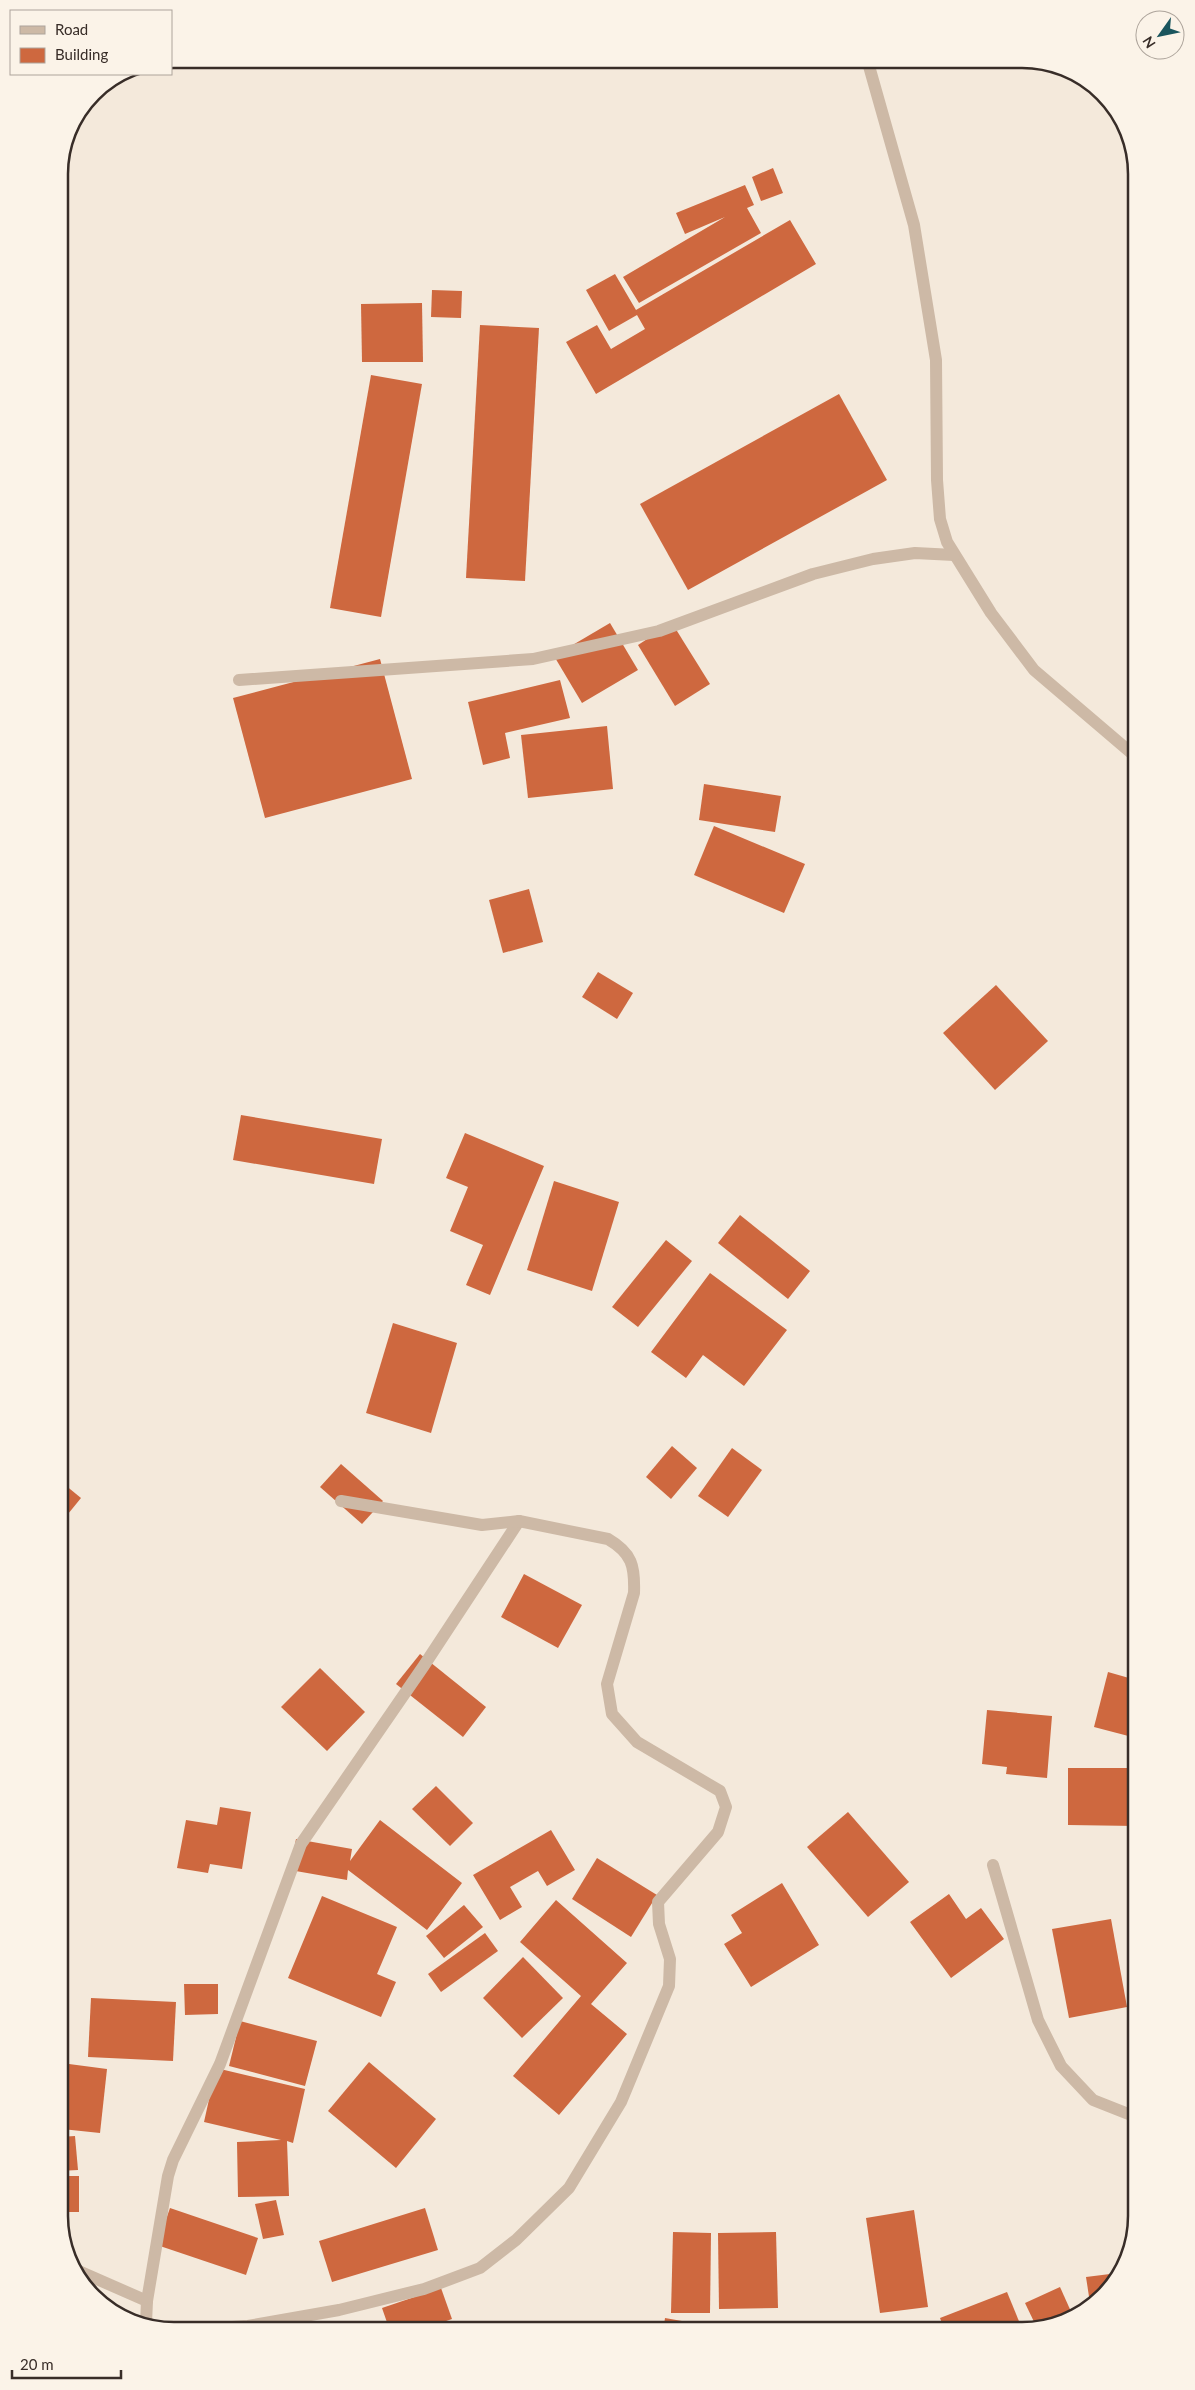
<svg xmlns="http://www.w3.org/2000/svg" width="1195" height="2390" font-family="Lato,sans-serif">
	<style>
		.building { fill: #ce683f }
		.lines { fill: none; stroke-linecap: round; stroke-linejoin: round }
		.minor { stroke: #cdb9a6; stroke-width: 12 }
		.rim { fill: none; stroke: #382d28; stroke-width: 2.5 }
	</style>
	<rect width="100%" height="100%" fill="#f4e9db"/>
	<g class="building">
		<path d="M773,168l10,25 -22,8 -9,-24z"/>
		<path d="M745,185l9,20 -7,3 14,25 -122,70 -16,-26 102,-60 -40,17 -9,-21z"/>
		<path d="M790,220l26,44 -220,130 -30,-52 31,-17 14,24 34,-20 -8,-14 -28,16 -23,-41 29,-16 21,36z"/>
		<path d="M432,290l30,1 -1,27 -30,-1z"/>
		<path d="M422,303l1,59h-61l-1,-58z"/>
		<path d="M480,325l59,3 -14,253 -59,-3z"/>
		<path d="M371,375l51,9 -41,233 -51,-9z"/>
		<path d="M839,394l48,86 -199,110 -48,-86z"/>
		<path d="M610,623l28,47 -56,33 -28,-47z"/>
		<path d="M672,623l38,61 -35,22 -37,-61z"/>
		<path d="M380,659l32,120 -147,39 -32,-120z"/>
		<path d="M560,680l10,38 -65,15 5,25 -27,7 -15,-63z"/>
		<path d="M607,726l6,63 -85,9 -7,-63z"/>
		<path d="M704,784l77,12 -6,36 -76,-12z"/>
		<path d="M714,826l91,38 -21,49 -90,-38z"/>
		<path d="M529,889l14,53 -40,11 -14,-53z"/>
		<path d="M598,972l35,21 -16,26 -35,-22z"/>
		<path d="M996,985l52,56 -53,49 -52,-57z"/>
		<path d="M241,1115l141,24 -8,45 -141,-24z"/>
		<path d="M465,1133l79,33 -54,129 -24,-10 17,-40 -33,-14 18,-44 -22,-9z"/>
		<path d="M554,1181l65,21 -27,89 -65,-21z"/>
		<path d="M740,1215l70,56 -22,28 -70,-56z"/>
		<path d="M666,1240l26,21 -54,66 -26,-20z"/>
		<path d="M710,1273l77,57 -43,56 -41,-31 -17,23 -35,-26z"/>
		<path d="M393,1323l64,20 -26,90 -65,-20z"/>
		<path d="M672,1446l25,22 -26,31 -25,-22z"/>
		<path d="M732,1448l30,22 -34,47 -30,-21z"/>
		<path d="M341,1464l42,37 -21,23 -42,-37z"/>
		<path d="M59,1480l22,18 -22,27z"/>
		<path d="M524,1574l58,31 -24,43 -57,-31z"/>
		<path d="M420,1654l66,53 -23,30 -67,-53z"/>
		<path d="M320,1668l45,44 -38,39 -46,-44z"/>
		<path d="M1108,1672l28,8v58l-42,-11z"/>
		<path d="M987,1710l65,6 -5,62 -41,-4 1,-7 -25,-3z"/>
		<path d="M1068,1768h68v58l-68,-1z"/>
		<path d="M436,1786l37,37 -23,23 -38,-37z"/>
		<path d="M220,1807l31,5 -9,57 -32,-5 -2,9 -31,-5 9,-48 31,5z"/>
		<path d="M848,1812l61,70 -41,35 -61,-70z"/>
		<path d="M380,1820l82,63 -35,47 -79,-60 -1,10 -57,-10 6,-31 56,10 -2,12z"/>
		<path d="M551,1830l24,40 -28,16 -9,-15 -28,16 12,20 -22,13 -27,-45z"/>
		<path d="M597,1858l60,37 -26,42 -59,-38z"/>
		<path d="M782,1883l37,62 -68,42 -27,-43 18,-11 -11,-18z"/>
		<path d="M949,1894l17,25 15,-11 23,31 -53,39 -41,-56z"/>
		<path d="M322,1896l75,31 -20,47 19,8 -15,35 -93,-39z"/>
		<path d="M556,1900l71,63 -36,41 36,30 -68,81 -46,-39 68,-80 -61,-54z"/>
		<path d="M464,1905l19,22 -39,31 -18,-22z"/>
		<path d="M1111,1919l16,88 -58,11 -17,-89z"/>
		<path d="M485,1933l13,18 -57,41 -13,-18z"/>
		<path d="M523,1957l40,41 -41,40 -39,-40z"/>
		<path d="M184,1984h34v30l-33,1z"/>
		<path d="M91,1998l85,4 -3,59 -85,-4z"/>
		<path d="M240,2021l77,20 -12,45 -76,-20z"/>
		<path d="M369,2062l67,57 -40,49 -68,-57z"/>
		<path d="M69,2064l38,5 -7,64 -38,-4z"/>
		<path d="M216,2068l89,21 -12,54 -6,-2 2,55 -51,1 -1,-55 44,-2 -77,-18z"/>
		<path d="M75,2136l3,34 -19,1v-34z"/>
		<rect x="59" y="2176" width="20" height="36"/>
		<path d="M276,2200l8,35 -21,4 -8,-35z"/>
		<path d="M170,2208l88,30 -12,37 -89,-30z"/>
		<path d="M425,2208l13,42 -106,32 -13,-41z"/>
		<path d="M914,2210l14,97 -48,6 -14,-95z"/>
		<path d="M673,2232l38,1 -1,80h-39z"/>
		<path d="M776,2232l2,76 -59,1 -1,-76z"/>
		<path d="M1118,2273l-1,7 -27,23 -4,-26z"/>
		<path d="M1060,2287l13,29 -8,7 -28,5 -12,-25z"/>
		<path d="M441,2288l11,31 -35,12h-27l-8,-23z"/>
		<path d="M1007,2292l16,39h-78l-5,-13z"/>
		<path d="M665,2318l62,11 -1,2h-63z"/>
	</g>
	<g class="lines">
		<g class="minor">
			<path d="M867,59l47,166 22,135 1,120 3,39 7,23 44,71 43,57 102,87"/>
			<path d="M239,680l294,-21 126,-28 154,-57 60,-15 42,-6 39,2"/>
			<path d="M993,1865l45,155 23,46 32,34 43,17"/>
			<path d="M74,2269l73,32"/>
			<path d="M146,2323l1,-22 21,-125 5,-16 47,-96 81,-220 122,-177 96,-146"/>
			<path d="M169,2331l79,-5 91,-16 85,-21 56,-21 36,-28 53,-52 52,-86 48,-116 1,-27 -11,-35 -1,-22 60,-70 8,-25 -6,-16 -83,-49 -25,-28 -5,-30 27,-91c1,-27 -2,-40 -26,-54l-89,-18 -37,4 -141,-24"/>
		</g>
	</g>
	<path d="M0 0H1195V2390H0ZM174 68H1022A106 106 0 0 1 1128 174V2216A106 106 0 0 1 1022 2322H174A106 106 0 0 1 68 2216V174A106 106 0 0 1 174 68Z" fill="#fbf3e8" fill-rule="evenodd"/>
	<path class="rim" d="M174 68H1022A106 106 0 0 1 1128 174V2216A106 106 0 0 1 1022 2322H174A106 106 0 0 1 68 2216V174A106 106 0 0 1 174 68Z"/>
	<rect x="10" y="10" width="162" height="65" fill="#fbf3e8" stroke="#ada49b"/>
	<rect x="20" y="26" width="25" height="8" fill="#cdb9a6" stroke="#ada49b"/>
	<text x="55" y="35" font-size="15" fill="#382d28">Road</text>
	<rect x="20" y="48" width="25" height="15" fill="#ce683f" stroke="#ada49b"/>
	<text x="55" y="60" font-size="15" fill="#382d28">Building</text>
	<g transform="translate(1160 35) rotate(237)"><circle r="24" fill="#fbf3e8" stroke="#ada49b"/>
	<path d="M0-4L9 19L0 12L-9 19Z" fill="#1a555d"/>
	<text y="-8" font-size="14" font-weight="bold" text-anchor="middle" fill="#382d28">N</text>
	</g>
	<path d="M12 2370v8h109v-8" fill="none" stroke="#382d28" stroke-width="2.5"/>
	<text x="20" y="2370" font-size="15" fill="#382d28" stroke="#fbf3e8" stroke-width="4" paint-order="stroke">20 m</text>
</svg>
